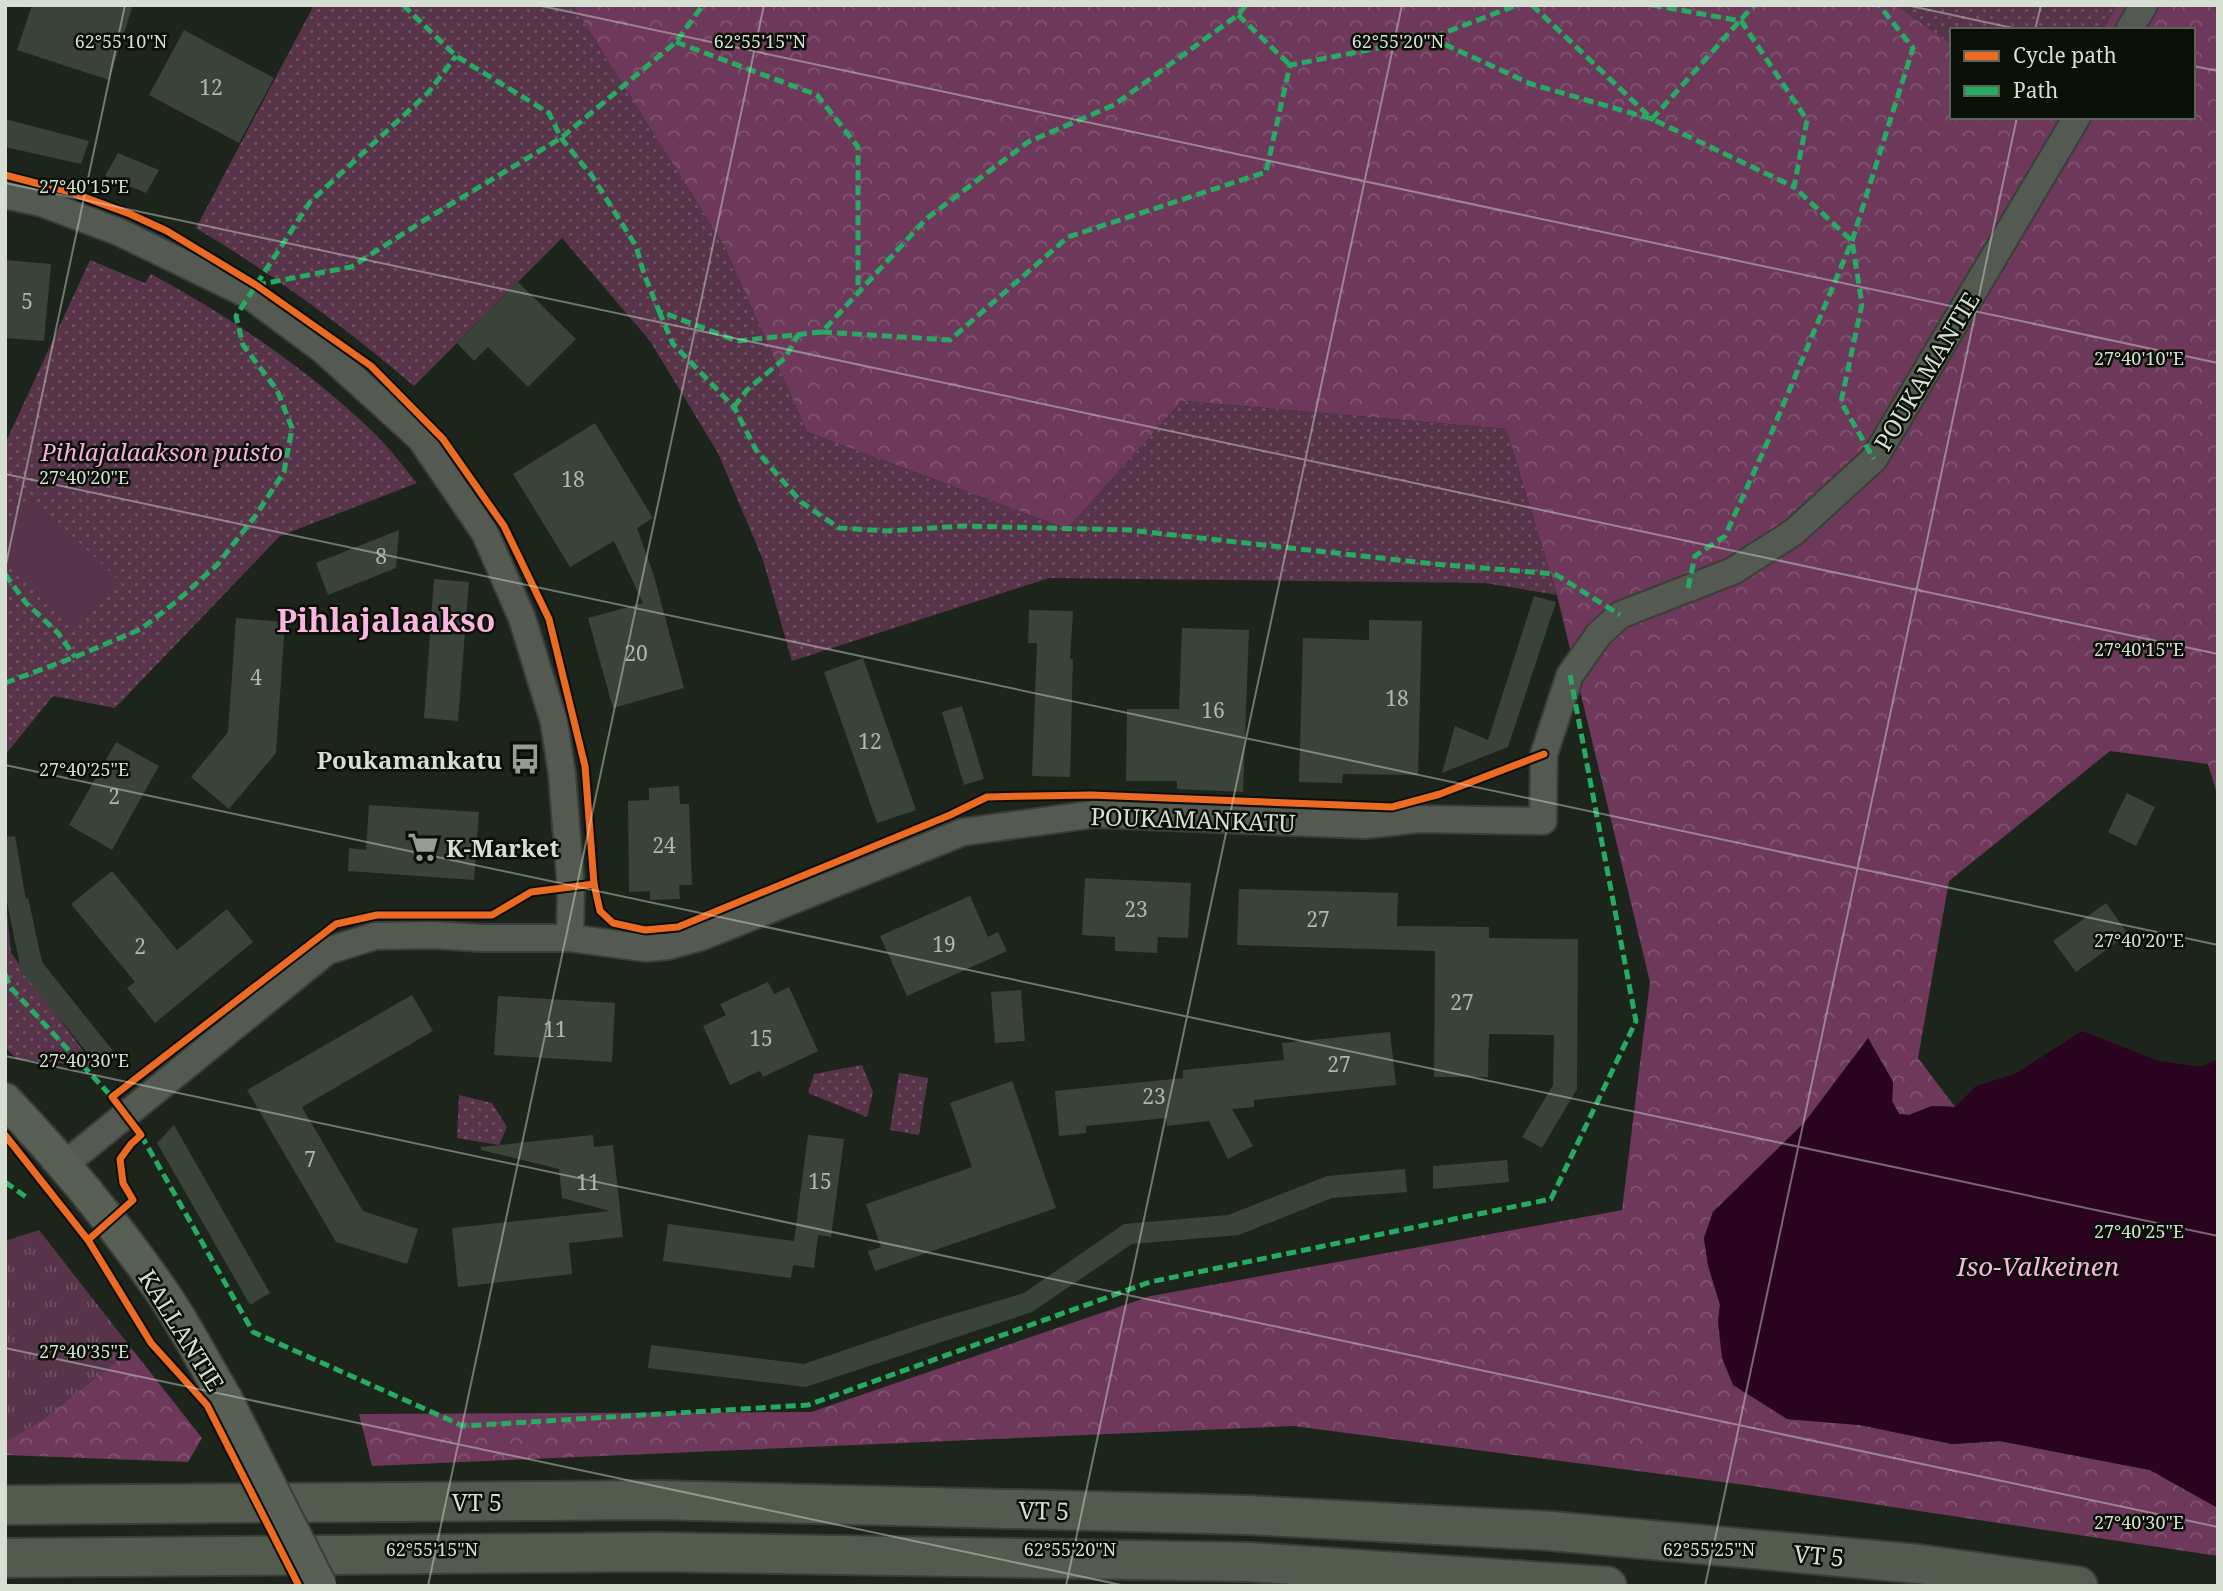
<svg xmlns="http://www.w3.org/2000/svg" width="2223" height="1591" font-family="'Noto Serif',serif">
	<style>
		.grass { fill: url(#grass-tufts) }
		.forest { fill: url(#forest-crowns); fill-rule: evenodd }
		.park { fill: url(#park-dots) }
		.pitch { fill: #58344b }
		.water { fill: #2a041f }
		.building { fill: #3b4239 }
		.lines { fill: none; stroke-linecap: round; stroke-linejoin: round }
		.minor-casing { stroke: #393f38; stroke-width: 30 }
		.major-casing { stroke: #393f38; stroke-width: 37 }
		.highway-casing { stroke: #393f38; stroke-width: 42 }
		.minor { stroke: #545952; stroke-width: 26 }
		.major { stroke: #586055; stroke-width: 33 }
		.highway { stroke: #525b4d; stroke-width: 38 }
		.major-bridge-casing { stroke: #393f38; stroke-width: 37; stroke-linecap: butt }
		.major-bridge { stroke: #586055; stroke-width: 33 }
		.quiet { stroke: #26ab63; stroke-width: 5; stroke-dasharray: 10 5; stroke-linecap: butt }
		.cycleway-casing { stroke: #0a0f08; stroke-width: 11 }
		.cycleway { stroke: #ed6a23; stroke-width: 7 }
		.ticks { fill: none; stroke: #d7dfd3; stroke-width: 2; stroke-opacity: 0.45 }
		.labels { text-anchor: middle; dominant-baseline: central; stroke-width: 5; stroke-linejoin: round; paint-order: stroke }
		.number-label { font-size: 21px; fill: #b0b8ac }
		.street-label { font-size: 24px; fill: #d7dfd3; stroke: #0a0f08 }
		.park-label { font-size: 24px; font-style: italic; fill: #f8addc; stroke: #0a0f08 }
		.poi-label { font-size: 24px; font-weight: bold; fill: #d7dfd3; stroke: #0a0f08; text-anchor: end }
		.water-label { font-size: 26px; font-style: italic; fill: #fdb1e0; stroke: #0a0f08 }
		.district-label { font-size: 32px; font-weight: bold; fill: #fcb5e1; stroke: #0a0f08 }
		.ticks-label { font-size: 18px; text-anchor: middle; fill: #d7dfd3; stroke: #0a0f08; stroke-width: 5; stroke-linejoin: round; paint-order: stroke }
	</style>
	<defs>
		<pattern id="grass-tufts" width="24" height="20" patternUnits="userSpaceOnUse" patternTransform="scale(1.75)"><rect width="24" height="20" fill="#58344b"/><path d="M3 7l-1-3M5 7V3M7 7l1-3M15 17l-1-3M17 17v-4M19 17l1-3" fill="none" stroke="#6f5164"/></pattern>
		<pattern id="forest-crowns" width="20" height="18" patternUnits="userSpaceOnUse" patternTransform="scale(1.75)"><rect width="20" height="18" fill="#6d385a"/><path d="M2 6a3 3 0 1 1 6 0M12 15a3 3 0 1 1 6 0" fill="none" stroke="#815471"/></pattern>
		<pattern id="park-dots" width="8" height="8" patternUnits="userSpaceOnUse" patternTransform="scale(1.75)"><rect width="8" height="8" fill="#58344b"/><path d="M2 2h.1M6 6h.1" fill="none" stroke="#6f5164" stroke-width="1.8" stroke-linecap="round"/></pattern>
	</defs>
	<rect width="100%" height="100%" fill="#1d241b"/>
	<path class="grass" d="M39,1230l93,119 -91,72 -36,21v-201z"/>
	<g class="forest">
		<path d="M573,5h1645v792l-10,-33 -98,-13 -161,130 -31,177 37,49 -23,-1 -23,9 -10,-1 -7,-13 1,-19 -25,-43 -63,83 -92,90 -9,26 4,27 12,40 -2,17 69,97 73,6 92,19 48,-3 150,29 68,38v48l-465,-70 -460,-60 -921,40 -13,-52 452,-2 340,-116 471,-86 28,-228 -93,-387 -51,-166 -324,-28 -115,128 -260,-97 -83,-186zM1952,30h241v87h-241z"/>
		<path d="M132,1349l70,89 -14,24 -183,-7v-13l36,-21z"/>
	</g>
	<g class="park">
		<path d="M314,5h259l151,241 83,186 260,97 115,-128 324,28 51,166 -72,-12 -436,-5 -257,83 -29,-101 -45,-107 -68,-112 -88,-103 -148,148c-69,-59 -140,-111 -218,-158z"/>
		<path d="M1895,5h223l-15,25h-151v15z"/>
		<path d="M90,260l55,23 6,-9c78,42 155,94 220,156 17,16 31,35 46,53l-137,53 -165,172 -62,-12 -48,59v-311z"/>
		<path d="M5,890l6,63 84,114 -78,-8 -12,-12z"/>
		<path d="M862,1065l11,27 -6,25 -59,-24 6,-19z"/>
		<path d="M899,1073l29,5 -9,57 -29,-5z"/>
		<path d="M459,1095l33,8 15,24 -8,18 -42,-7z"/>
	</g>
	<path class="pitch" d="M30,496l89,84 -44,47 -70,-67v-38z"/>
	<path class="water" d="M2082,1031l77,30 42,6 17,-8v449l-68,-38 -150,-29 -48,3 -92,-19 -73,-6 -54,-34 -11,-27 -4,-36 2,-17 -12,-40 -4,-27 9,-26 92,-90 63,-84 25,44 -1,19 7,13 10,1 23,-9 23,1 21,-21 39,-12z"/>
	<g class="building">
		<path d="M32,5h101l-24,75 -92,-30z"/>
		<path d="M184,30l90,48 -35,65 -90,-48z"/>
		<path d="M5,119l84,22 -8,23 -76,-17z"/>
		<path d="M118,153l41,17 -13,23 -41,-17z"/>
		<path d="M5,260l46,4 -7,77 -39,-3z"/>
		<path d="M518,282l58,57 -48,48 -40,-40 -14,14 -17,-18z"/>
		<path d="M595,423l58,95 -16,10 17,48 30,112 -71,20 -25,-90 55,-15 -29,-62 -44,26 -57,-93z"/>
		<path d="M399,530l-3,38 -68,27 -12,-32z"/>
		<path d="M434,579l35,3 -11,139 -34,-3z"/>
		<path d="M1534,596l22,6 -48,145 -66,26 13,-47 33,14z"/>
		<path d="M1029,610l44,1 -3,48h3l-3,118 -38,-1 5,-133h-9z"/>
		<path d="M236,618l49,4 -9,131 -47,56 -38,-32 37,-45z"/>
		<path d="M1369,620l53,1 -4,154 -75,-1 -1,9 -43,-1 4,-144 66,2z"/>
		<path d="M1182,628l67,2 -6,162 -66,-3v-8h-51l1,-72h52z"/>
		<path d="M863,658l53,152 -39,13 -53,-151z"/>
		<path d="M962,706l22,73 -20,6 -22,-73z"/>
		<path d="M116,742l43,24 -47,84 -43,-25z"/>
		<path d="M679,786l1,18h9l3,81h-13l1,14 -30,1v-9l-21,1 -1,-91 21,-1v-12z"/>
		<path d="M2127,793l28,14 -19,39 -28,-14z"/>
		<path d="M369,805l110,7 -5,68 -126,-9 1,-23 17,2z"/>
		<path d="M15,836l11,64 2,-3 14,65 71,89 -16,14 -76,-94 -16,-79v-55z"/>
		<path d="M112,871l65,79 50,-41 26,33 -98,81 -28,-35 8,-6 -64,-78z"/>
		<path d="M1085,878l106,5 -3,55 -30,-1 -1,16 -42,-2v-14l-33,-2z"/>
		<path d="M1239,889l159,4 -1,33 92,1v11l89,1 -1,150 -35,59 -20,-11 31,-52 1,-50 -65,-1 -1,43h-54l1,-126 -198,-6z"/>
		<path d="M970,896l18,41 10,-5 9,19 -100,45 -27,-60z"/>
		<path d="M2106,903l22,31 -52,38 -23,-31z"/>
		<path d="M768,982l6,12 15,-7 29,64 -55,26 -3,-6 -30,14 -27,-59 23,-11 -6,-11z"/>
		<path d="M1021,990l4,51 -30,2 -4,-51z"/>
		<path d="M412,995l21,36 -131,76 61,104 55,18 -11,35 -71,-22 -89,-152z"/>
		<path d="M498,996l117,7 -3,59 -118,-7z"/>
		<path d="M1390,1032l6,53 -142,15v7l-22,2 21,37 -25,13 -19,-38 -42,5 -1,-8 -80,8v7l-27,3 -4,-45 128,-13v-8l101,-10 -2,-17z"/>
		<path d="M1012,1081l44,127 -181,63 -7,-20 13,-4 -15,-43 106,-37 -22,-64z"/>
		<path d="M174,1125l96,168 -20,12 -93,-162z"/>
		<path d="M593,1135l1,12 19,-2 10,92 -54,6 3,31 -114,13 -6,-59 158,-17 -48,-13 -3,-29 -78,-19v-3z"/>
		<path d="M808,1135l36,4 -13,98 -13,-2 -4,33 -21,-3 -2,13 -128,-17 5,-37 126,17z"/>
		<path d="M1507,1160l2,22 -76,7v-23z"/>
		<path d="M1405,1169l2,23 -75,6 -93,37 -107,9 -100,68 -226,75 -158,-19 3,-23 153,19 123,-42 97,-29 100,-69 104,-9 99,-39z"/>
	</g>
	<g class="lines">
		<g class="minor-casing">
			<g id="minor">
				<path d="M2129,30l15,-25"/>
				<path d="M5,195l37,8 77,29 130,63 74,55 97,88 65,95 37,85 32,104 8,52 9,114 -1,50"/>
				<path d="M64,1165l263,-214 48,-15 58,-1 49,3h88l75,10 23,-2 33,-9 262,-105 132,-18 270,11 54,-6 124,2 1,-67 26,-79 29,-41 21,-19 113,-44 61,-39 80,-73 203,-342"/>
			</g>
		</g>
		<g class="major-casing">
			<path id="major" d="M5,1100c57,60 110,124 157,192 23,33 42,71 63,106"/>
		</g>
		<g class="highway-casing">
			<g id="highway">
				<path d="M5,1505l652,-5 591,15 303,16 368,33 159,22"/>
				<path d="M5,1558l652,-6 592,10 358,24"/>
			</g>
		</g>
		<use href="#minor" class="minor"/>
		<use href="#major" class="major"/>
		<use href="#highway" class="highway"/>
		<g class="major-bridge-casing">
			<path id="major-bridge" d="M225,1398l95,188"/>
		</g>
		<use href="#major-bridge" class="major-bridge"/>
		<g class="quiet">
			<path d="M403,5l53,51 93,57 12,25 31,38 44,70 8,28 15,37 78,30 85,-9 104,-113 102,-77 86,-37 124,-90 8,-10"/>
			<path d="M1532,5l120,114 102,-114"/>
			<path d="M1652,5l89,16 66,99 -13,67 58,54 10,63 -21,98 33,57"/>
			<path d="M1238,15l52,50"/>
			<path d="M1431,38l100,46 121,35 142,68"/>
			<path d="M676,42l141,53 41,52v144"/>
			<path d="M256,285l95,-18 80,-51 130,-78 115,-96 27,-37"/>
			<path d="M659,311l14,33 61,63 22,43 45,52 38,26 49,3 74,-5 167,4 305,34 121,10 65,41"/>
			<path d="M822,332l128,8 118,-103 198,-65 24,-107 141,-27 86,-33"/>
			<path d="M734,407l13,-17 38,-32 13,-23"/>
			<path d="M5,574l21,29 32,30 17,24"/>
			<path d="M1688,588l7,-32 30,-20 43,-95 84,-200 61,-193 -34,-43"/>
			<path d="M5,683l70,-26 66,-28 36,-28 40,-36 39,-50 28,-43 8,-44 -15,-38 -34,-45 -7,-29 74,-114 118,-109 28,-37"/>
			<path d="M5,974l6,14 101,109"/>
			<path d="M141,1135l112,197 210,94 345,-21 342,-123 401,-83 85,-178 -66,-346"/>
			<path d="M5,1182l24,17"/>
		</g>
		<g class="cycleway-casing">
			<g id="cycleway">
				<path d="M5,175l65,17 60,22 37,17 89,54 115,81 72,73 61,87 45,93 36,147 9,118 6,27 13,12 32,7 33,-3 272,-112 37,-18 46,-1 58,-1 301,12 48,-13 104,-40"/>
				<path d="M5,1135l83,105 63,103 56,62 92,181"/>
				<path d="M88,1240l45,-40 -10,-17 -3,-24 11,-15 10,-9 -29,-38 224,-173 41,-9h115l39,-23 63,-8"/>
			</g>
		</g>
		<use href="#cycleway" class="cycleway"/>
	</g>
	<path class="ticks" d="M537,5l1681,358M1906,5l116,25M2035,30l6,-25M2193,66l25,5M5,183l2213,471M5,474l2213,471M5,569l120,-564M5,765l2213,471M5,1056l2213,471M5,1348l1121,238M428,1586l336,-1581M1066,1586l336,-1581M1705,1586l312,-1469"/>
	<defs>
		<g id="bus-bare" transform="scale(2.415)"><path d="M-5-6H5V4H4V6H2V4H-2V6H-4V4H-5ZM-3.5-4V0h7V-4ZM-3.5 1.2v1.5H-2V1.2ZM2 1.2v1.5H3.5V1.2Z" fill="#969e93" stroke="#0a0f08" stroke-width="2.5" paint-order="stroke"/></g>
		<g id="supermarket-bare" transform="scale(2.415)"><path d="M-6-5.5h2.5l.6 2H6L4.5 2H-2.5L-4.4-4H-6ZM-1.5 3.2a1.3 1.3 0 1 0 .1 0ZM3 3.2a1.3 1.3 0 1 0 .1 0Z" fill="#969e93" stroke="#0a0f08" stroke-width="2.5" paint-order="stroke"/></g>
	</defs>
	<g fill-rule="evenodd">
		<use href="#bus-bare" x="525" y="759"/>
		<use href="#supermarket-bare" x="423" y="847"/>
	</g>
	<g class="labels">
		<g class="number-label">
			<text x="211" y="87">12</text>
			<text x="27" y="301">5</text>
			<text x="573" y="479">18</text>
			<text x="381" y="556">8</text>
			<text x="636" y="653">20</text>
			<text x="256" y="677">4</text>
			<text x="1397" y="698">18</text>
			<text x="1213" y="710">16</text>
			<text x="870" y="741">12</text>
			<text x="114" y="796">2</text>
			<text x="664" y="845">24</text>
			<text x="1136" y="909">23</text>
			<text x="1318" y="919">27</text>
			<text x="944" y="944">19</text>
			<text x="140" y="946">2</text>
			<text x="1462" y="1002">27</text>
			<text x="555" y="1029">11</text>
			<text x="761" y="1038">15</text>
			<text x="1339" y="1064">27</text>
			<text x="1154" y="1096">23</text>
			<text x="310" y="1159">7</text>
			<text x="820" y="1181">15</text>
			<text x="588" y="1182">11</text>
		</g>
		<g class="street-label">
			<text transform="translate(1926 371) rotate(-59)">POUKAMANTIE</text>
			<text transform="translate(1193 819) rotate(2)">POUKAMANKATU</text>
			<text transform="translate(182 1330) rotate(58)">KALLANTIE</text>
			<text x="477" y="1501">VT 5</text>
			<text transform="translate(1044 1510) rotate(1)">VT 5</text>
			<text transform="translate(1819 1555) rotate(5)">VT 5</text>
		</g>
		<g class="park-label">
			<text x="162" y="451">Pihlajalaakson puisto</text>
		</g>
		<g class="poi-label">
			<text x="502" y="759">Poukamankatu</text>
			<text x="446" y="847" text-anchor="start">K-Market</text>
		</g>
		<g class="water-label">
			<text x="2038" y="1266">Iso-Valkeinen</text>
		</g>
		<g class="district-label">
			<text x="386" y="619">Pihlajalaakso</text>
		</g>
	</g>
	<g class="ticks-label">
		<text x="121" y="48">62°55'10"N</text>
		<text x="760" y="48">62°55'15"N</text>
		<text x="1398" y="48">62°55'20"N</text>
		<text x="84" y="193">27°40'15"E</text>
		<text x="2139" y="365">27°40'10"E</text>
		<text x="84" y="484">27°40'20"E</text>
		<text x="2139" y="656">27°40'15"E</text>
		<text x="84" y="776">27°40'25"E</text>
		<text x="2139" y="947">27°40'20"E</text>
		<text x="84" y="1067">27°40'30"E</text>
		<text x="2139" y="1238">27°40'25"E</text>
		<text x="84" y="1358">27°40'35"E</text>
		<text x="2139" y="1529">27°40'30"E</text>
		<text x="432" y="1556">62°55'15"N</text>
		<text x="1070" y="1556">62°55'20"N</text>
		<text x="1709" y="1556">62°55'25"N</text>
	</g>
	<rect width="2223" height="1591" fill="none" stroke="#d7dfd3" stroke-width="14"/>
	<rect x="1950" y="28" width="245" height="91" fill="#0a0f08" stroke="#5c6259" stroke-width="2"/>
	<rect x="1964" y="51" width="35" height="10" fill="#ed6a23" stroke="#5c6259" stroke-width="2"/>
	<text x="2013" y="63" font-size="21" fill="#d7dfd3">Cycle path</text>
	<rect x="1964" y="86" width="35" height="10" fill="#26ab63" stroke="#5c6259" stroke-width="2"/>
	<text x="2013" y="98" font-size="21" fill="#d7dfd3">Path</text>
</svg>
